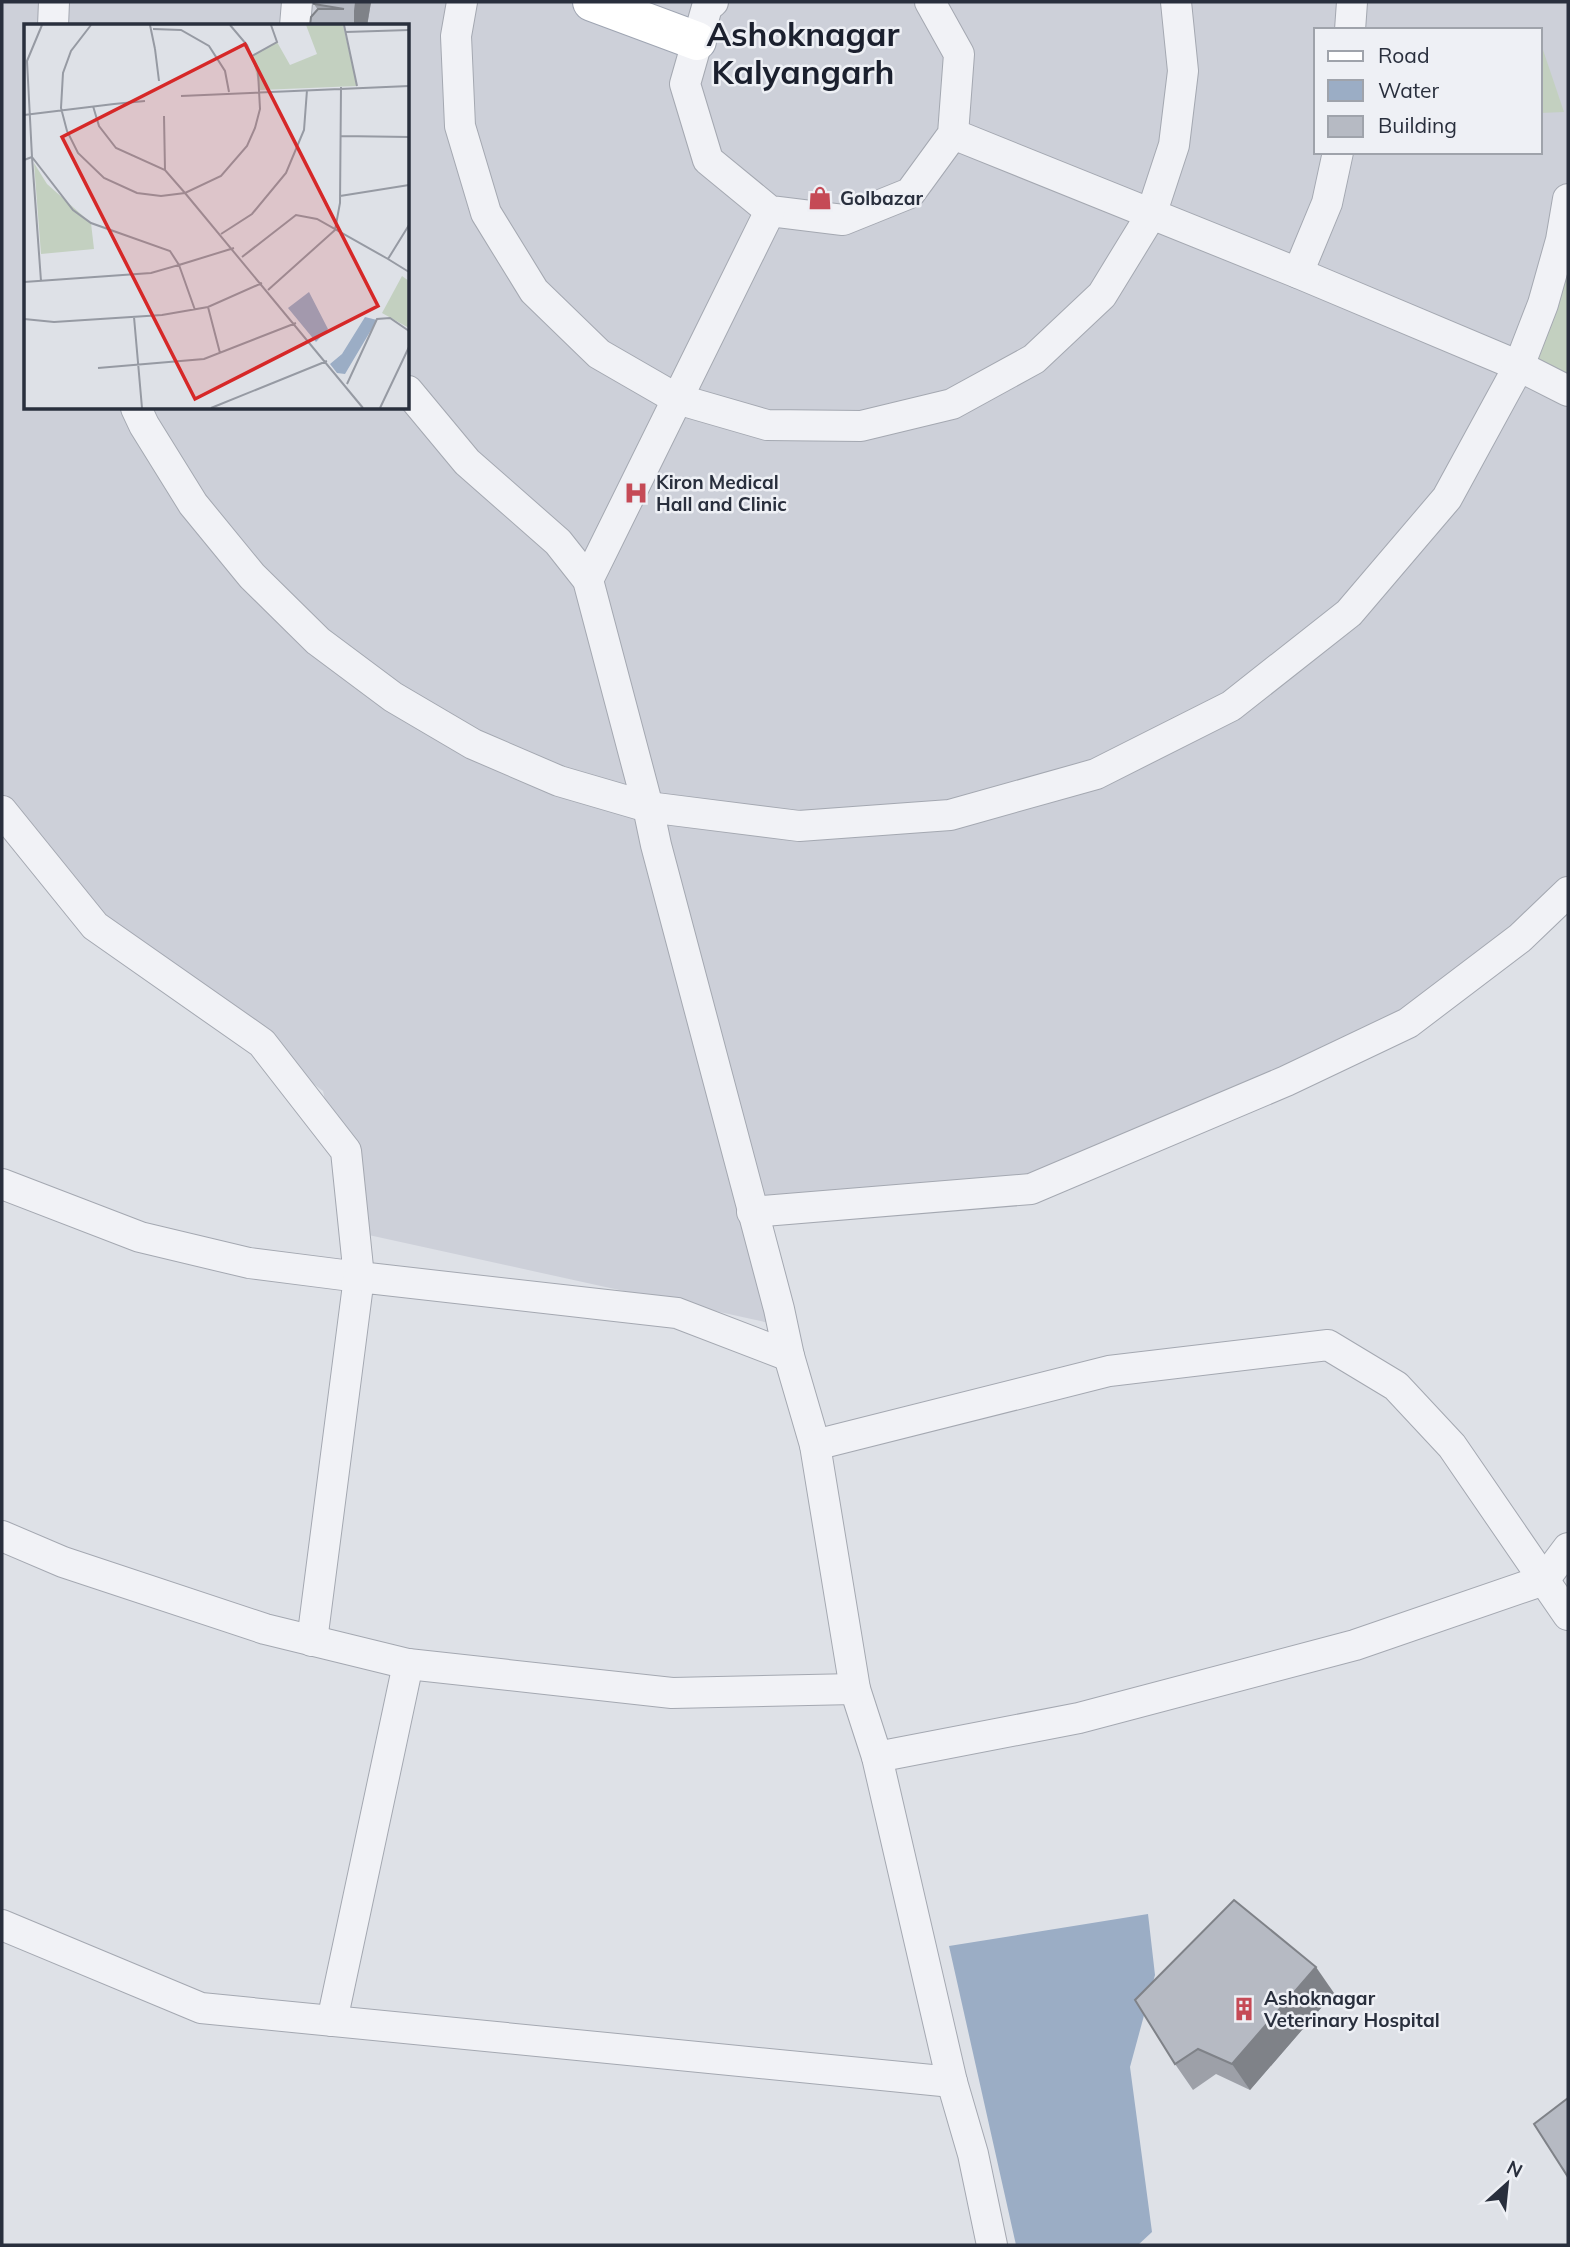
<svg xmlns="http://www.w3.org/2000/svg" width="1570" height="2247" font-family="Mulish,sans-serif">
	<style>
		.built { fill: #cdd0d9; fill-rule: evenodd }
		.green { fill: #c3d0c0 }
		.water { fill: #9badc5 }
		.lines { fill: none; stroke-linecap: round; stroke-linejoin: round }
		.street-casing { stroke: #a4a8b1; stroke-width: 32 }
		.primary-casing { stroke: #9fa5b2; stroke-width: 40 }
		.street { stroke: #f1f2f6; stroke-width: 30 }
		.primary { stroke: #fff; stroke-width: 38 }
		.wall { fill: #9da0a8 }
		.shaded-wall { fill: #7f8288 }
		.building { fill: #b6bac3; stroke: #7f8288; stroke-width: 2 }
		.labels { text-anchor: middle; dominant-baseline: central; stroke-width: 5; stroke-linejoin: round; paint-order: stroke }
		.poi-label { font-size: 19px; font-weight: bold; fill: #292f3d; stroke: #eef0f5; text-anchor: start }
		.town-label { font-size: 33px; font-weight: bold; fill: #1b202e; stroke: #eef0f5 }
		.inset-road { fill: none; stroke: #969aa3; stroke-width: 2 }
		.view { fill: #d62828; fill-opacity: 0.15; stroke: #d62828; stroke-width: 3.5 }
		.inset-edge { fill: none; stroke: #292f3d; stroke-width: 3.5 }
	</style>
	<rect width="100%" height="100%" fill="#dee1e7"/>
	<path class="built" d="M2,2h1566v881l-160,140 -377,166 -279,24 45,108 -14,5 -428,-94 -32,-141 -109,-81 -168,-145 -44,-54zM26,26h382v382h-382zM1316,30h224v122h-224z"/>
	<g class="green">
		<path d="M1540,41l24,71 -24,1z"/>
		<path d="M1568,180v211l-49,-25 38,-114z"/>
	</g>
	<path class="water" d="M1148,1914l7,61 -25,92 22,165 -14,13h-122l-67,-299z"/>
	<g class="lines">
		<g class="street-casing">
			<g id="street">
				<path d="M462,2l-6,34 4,90 26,87 48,78 65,63 78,45 90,26 94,1 91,-22 82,-45 68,-64 49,-80 23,-70 9,-74 -7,-69"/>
				<path d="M713,2l-6,5 -22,77 23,76 62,51 73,9 67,-27 43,-59 6,-80 -29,-52"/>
				<path d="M53,26l1,-24"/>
				<path d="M295,26l2,-24"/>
				<path d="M1350,30l2,-28"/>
				<path d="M953,134l345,139 221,93 49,25"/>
				<path d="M1298,273l29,-70 11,-51"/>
				<path d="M408,391l59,71 91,80 30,38 60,227 8,38 123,464 10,47 26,89 40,244 22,68 75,325 21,72 19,91"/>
				<path d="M136,408l8,17 49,79 59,72 66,65 75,56 80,47 86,37 89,26 151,19 151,-11 146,-41 135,-68 118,-93 98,-115 72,-132 24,-62 18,-64 7,-41"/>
				<path d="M588,580l182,-369"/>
				<path d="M2,811l93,115 167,117 84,108 13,126 -110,-14 -109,-26 -138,-53"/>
				<path d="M752,1212l279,-23 255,-108 122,-58 112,-85 48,-46"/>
				<path d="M815,1445l294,-74 219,-26 68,41 56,60 116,169"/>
				<path d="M2,1536l61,26 202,67 143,35 264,29 183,-4"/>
				<path d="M312,1641l47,-364 318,36 112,43"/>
				<path d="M877,1757l202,-39 276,-73 189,-65 24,-32"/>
				<path d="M2,1925l199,83 751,74"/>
				<path d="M332,2021l76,-357"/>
			</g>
		</g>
		<g class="primary-casing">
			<path id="primary" d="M592,2l105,39"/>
		</g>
		<use href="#street" class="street"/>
		<use href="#primary" class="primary"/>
	</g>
	<g class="wall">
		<path d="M314,2h57l-4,24 -49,-16 -4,-6z"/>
		<path d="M1334,1993l-84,97 -34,-16 -23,16 -18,-26 -40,-64z"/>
	</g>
	<g class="shaded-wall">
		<path d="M356,2h15l-4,24h-12v-15z"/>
		<path d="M1316,1967l18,26 -84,97 -18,-26z"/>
	</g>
	<g class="building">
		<path d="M314,2h42l-1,9v15h-45l1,-9 7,-8h26l-30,-5z"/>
		<path d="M1234,1900l82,67 -84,97 -34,-15 -23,15 -40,-64z"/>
		<path d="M1568,2098v79l-34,-53z"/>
	</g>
	<defs>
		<g id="shop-bare" transform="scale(1.89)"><path d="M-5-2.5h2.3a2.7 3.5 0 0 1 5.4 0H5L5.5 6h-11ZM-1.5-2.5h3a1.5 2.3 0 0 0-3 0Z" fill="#c54a56" stroke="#eef0f5" stroke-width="2.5" paint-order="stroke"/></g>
		<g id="hospital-bare" transform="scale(1.89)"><path d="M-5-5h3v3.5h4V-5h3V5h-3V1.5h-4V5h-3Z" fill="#c54a56" stroke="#eef0f5" stroke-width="2.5" paint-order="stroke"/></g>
		<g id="building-bare" transform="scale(1.89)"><path d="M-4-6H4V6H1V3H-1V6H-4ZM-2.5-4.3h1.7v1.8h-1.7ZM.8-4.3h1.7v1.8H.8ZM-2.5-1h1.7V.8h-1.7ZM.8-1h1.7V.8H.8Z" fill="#c54a56" stroke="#eef0f5" stroke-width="2.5" paint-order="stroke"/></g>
	</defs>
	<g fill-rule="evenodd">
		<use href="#shop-bare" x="820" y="198"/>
		<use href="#hospital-bare" x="636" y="493"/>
		<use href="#building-bare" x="1244" y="2009"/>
	</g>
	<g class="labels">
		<g class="poi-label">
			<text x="840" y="198">Golbazar</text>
			<text x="656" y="482">Kiron Medical<tspan x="656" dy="22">Hall and Clinic</tspan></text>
			<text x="1264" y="1998">Ashoknagar<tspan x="1264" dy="22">Veterinary Hospital</tspan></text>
		</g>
		<g class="town-label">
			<text x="803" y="33">Ashoknagar<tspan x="803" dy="38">Kalyangarh</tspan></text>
		</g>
	</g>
	<g transform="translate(24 24)">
		<rect width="385" height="385" fill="#dee1e7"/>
		<path d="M282,1h37l14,61 -97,4 -8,-34 25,-14 13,23 27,-11zM10,139l13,21 44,39 3,26 -53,5zM378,252l7,5v47l-27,-15z" fill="#c3d0c0"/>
		<path d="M285,268l19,37 -12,13 -28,-34zM341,293l12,3 -32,54 -8,-1 -7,-9 12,-10z" fill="#9badc5"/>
		<path class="inset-road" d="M67,1l-20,26 -8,22 -2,35 6,23 11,22 26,25 33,15 24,3 24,-3 36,-17 26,-30 8,-18 5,-19 -2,-37 -11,-27 -17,-20M126,1l5,24M320,1l13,61M129,5l28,1 28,16 16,25 4,21M322,8l63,-2M131,25l4,32M228,32l25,-14 -6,-17M157,72l228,-10M90,80l31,-3M69,82l6,20 17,22 49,22 20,23 178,215M0,91l90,-11M140,92l1,54M317,112l68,1M0,136l8,-3 9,124M316,172l69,-11M385,201l-21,34 21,13M197,210l31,-20 34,-41 18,-43 3,-40M218,233l54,-42 21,4 71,40M0,258l127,-9 28,-8 -9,-14 -79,-28 -18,-13 -41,-53 -5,-96 15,-36M244,266l67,-60 5,-27 1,-116M184,283l12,46M171,286l-16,-45 55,-17M110,293l8,91M0,295l30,3 108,-7 46,-8 54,-24M74,344l106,-9 92,-36M323,360l30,-65 13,-1 19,13M187,384l116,-47M356,384l29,-61"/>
		<path class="view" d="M221,20l133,262 -183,93 -133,-262z"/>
		<rect width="385" height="385" class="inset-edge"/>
	</g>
	<rect width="1570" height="2247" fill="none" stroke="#292f3d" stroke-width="7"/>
	<rect x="1314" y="28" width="228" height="126" fill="#eef0f5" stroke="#9fa3ab" stroke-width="2"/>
	<rect x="1328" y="51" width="35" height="10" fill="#ffffff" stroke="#9fa3ab" stroke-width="2"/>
	<text x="1378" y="63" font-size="21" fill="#292f3d">Road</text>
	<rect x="1328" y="80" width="35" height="21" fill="#9badc5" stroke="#9fa3ab" stroke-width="2"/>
	<text x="1378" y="98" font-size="21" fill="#292f3d">Water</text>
	<rect x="1328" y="116" width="35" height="21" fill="#b6bac3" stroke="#9fa3ab" stroke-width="2"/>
	<text x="1378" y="133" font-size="21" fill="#292f3d">Building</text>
	<g transform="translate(1507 2184) rotate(27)" stroke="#eef0f5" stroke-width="5" paint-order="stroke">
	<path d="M0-5L12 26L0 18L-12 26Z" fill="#292f3d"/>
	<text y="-10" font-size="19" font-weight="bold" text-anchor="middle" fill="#292f3d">N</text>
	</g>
</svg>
